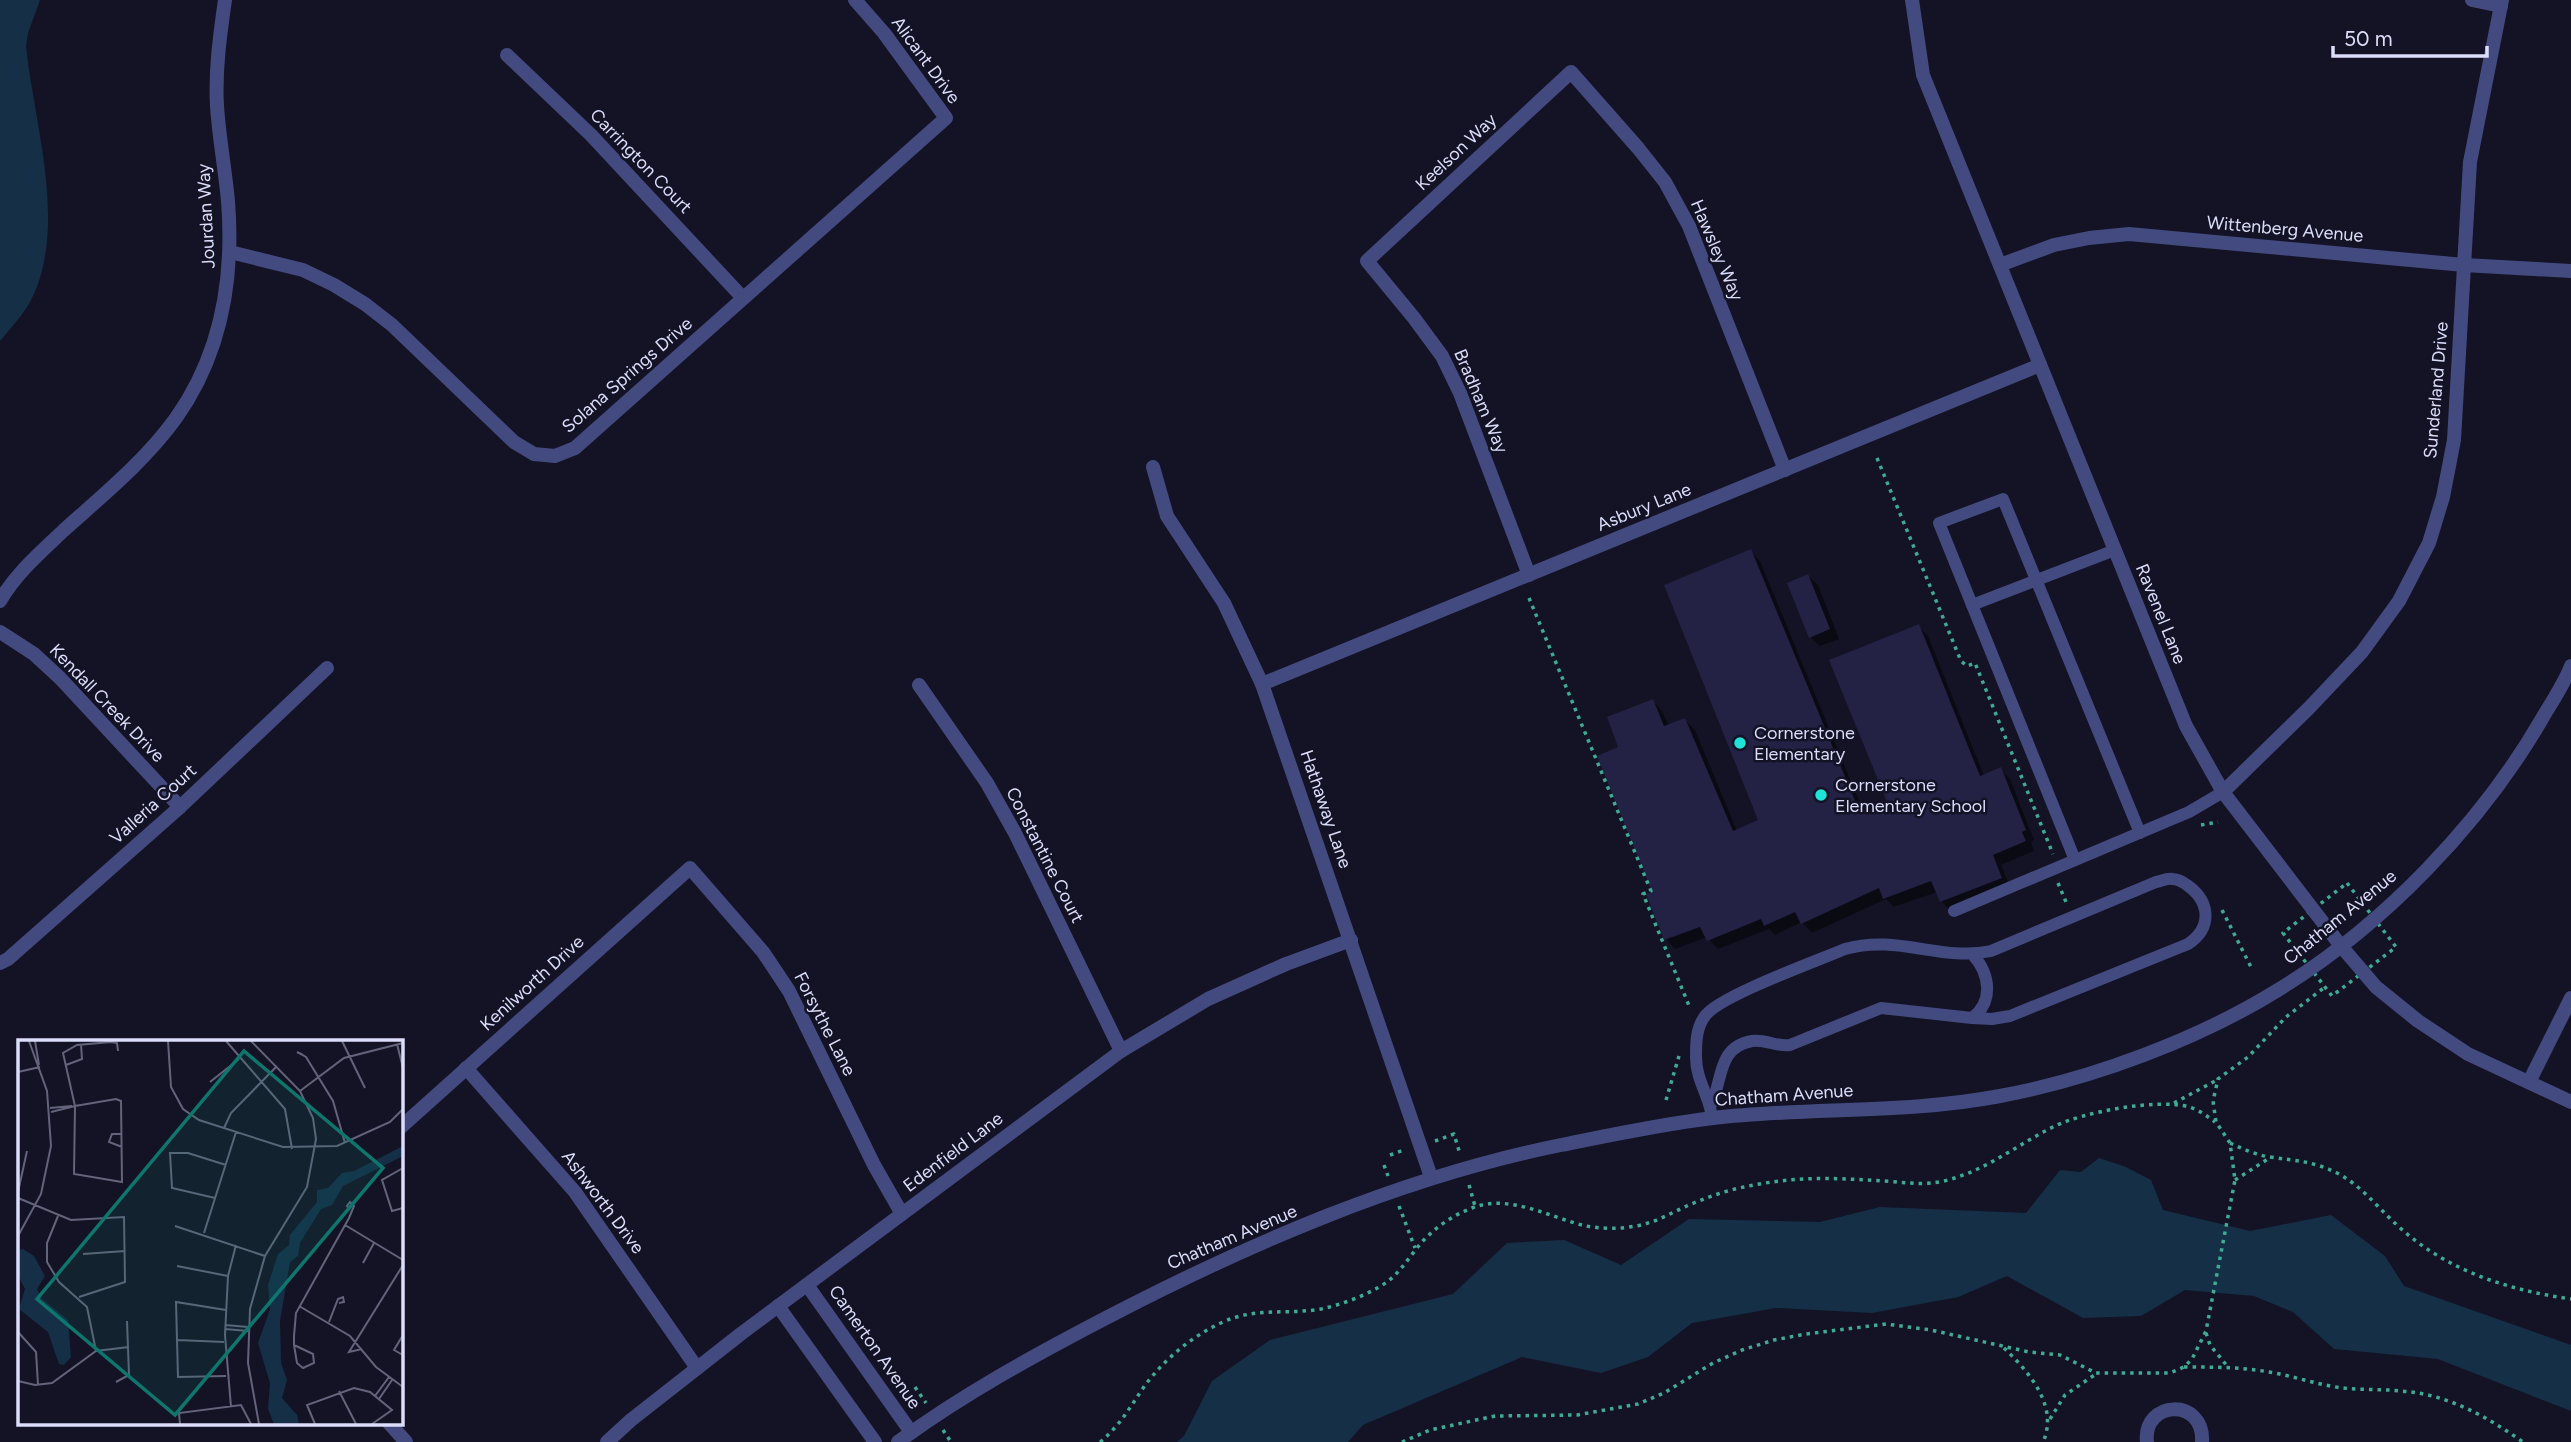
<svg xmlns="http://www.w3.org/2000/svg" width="2571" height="1442" font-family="Figtree,sans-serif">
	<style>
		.water { fill: #152f47 }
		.shadow { fill: #0007 }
		.building { fill: #232144 }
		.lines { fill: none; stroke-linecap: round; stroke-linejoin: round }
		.path { stroke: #3fab93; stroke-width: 3.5; stroke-dasharray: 3.5 5; stroke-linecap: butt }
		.service { stroke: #434a7f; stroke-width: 12 }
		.minor { stroke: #434a7f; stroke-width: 14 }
		.tertiary { stroke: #434a7f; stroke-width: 14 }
		.poi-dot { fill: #1fe3d8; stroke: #131325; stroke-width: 2.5 }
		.labels { text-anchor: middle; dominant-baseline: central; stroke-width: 5; stroke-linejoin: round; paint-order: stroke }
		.street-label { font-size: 18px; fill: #dbddfb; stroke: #131325 }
		.poi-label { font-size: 18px; fill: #dbddfb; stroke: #131325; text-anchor: start }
		.inset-road { fill: none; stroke: #63647b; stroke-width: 2 }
		.view { fill: #0f766e; fill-opacity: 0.15; stroke: #0f766e; stroke-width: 3.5 }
		.inset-edge { fill: none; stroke: #dbddfb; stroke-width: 3.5 }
	</style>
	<rect width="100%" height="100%" fill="#131325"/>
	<g class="water">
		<path d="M0,0h40l-12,33 -2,13c8,79 43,182 4,256 -8,14 -20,27 -30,39z"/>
		<path d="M2099,1158l27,9 25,13 12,30 87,21 81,-16 54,41 19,30 167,59v66l-133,-52 -104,-10 -41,-37 -39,-16 -69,-6 -44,26 -58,2 -76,-42 -49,21 -86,16 -96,-5 -84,15 -44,34 -47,16 -79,-16 -159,68 -15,17h-171l7,-6 28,-55 58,-41 183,-46 54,-51 57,-3 57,25 68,-46 131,3 60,-15 146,6 34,-43 21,2z"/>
	</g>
	<g class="shadow">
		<path d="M1750,551l10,10 104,252 25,-10 29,-177 10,10 56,140 16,-7 10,10 24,61 -3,2 3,9 -33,14 9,22 -59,24 -10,-10 -4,-9 -43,15 -8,-8 -74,34 -10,-11 -27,13 -6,-6 -51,20 -11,-12 -32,12 -9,-10 -46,-191 33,-47 9,10 7,15 16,-6 10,10 42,101 24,-10z"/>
		<path d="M1808,576l10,9 21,54 -19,7 -10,-9z"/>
	</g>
	<g class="building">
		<path d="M1751,549l109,264 27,-11 -58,-142 90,-36 61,152 21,-9 25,63 -4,2 4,9 -33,14 9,23 -62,24 -9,-21 -48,18 -4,-11 -78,36 -6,-12 -31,14 -3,-7 -54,22 -7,-14 -36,13 -18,-46 6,-2 -55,-136 21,-9 -11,-30 46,-18 11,27 21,-8 48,113 25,-11 -94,-235z"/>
		<path d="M1808,574l22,55 -21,9 -22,-55z"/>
	</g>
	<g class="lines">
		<g class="path">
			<path d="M1877,458l84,203 6,5 8,-3 78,191"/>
			<path d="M1529,598l122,293 -8,3 47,114"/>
			<path d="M2201,825l17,-3"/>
			<path d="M2058,883l8,19"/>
			<path d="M2347,883l49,64 -64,49 -49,-63z"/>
			<path d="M2222,910l29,57"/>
			<path d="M1666,1100l13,-44"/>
			<path d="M2174,1103l43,-23"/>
			<path d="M1435,1141l19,-7 6,20"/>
			<path d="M2230,1143c13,6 26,12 40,14 26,4 43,4 67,16 25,13 40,34 60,52 48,45 110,65 174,74"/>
			<path d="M1390,1155l14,-5"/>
			<path d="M1384,1165l4,11"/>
			<path d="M2235,1180l36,-23"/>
			<path d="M1469,1185l6,21"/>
			<path d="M1399,1206l16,42"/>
			<path d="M2206,1333l4,12 18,22"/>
			<path d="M2004,1348c25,24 55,58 39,94"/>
			<path d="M2184,1367c29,0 57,0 85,5 25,4 49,13 74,16 19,2 39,1 58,3 46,3 85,25 122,51"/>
			<path d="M915,1387l11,16"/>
			<path d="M2050,1419l15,-24 31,-21"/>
			<path d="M943,1430l8,12"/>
			<path d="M1100,1442c21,-17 31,-37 46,-58 20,-26 46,-48 77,-62 33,-15 64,-7 98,-13 19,-4 41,-12 58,-22 17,-9 26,-24 38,-39 14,-18 34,-32 55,-40 37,-15 79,10 114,18 16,3 34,3 50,0 23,-4 41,-17 63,-25 28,-12 60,-18 90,-21 31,-3 63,-1 94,1 21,1 40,5 61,0 42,-10 74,-37 111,-55 29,-14 103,-28 134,-19 10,3 18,9 26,15"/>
			<path d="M1402,1442l28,-12 65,-14 82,-1 61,-11 26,-11 49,-30 29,-13 32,-10 32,-6 80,-10 45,6 98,22 31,3 36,18h74l14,-6 8,-8 14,-28 29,-151 -5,-37 -14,-21 -3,-21 5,-22 30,-22 38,-40 39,-30"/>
		</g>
		<g class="service">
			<path d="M1972,605l143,-55"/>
			<path d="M2075,860l-136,-337 64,-24 137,334"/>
			<path d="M1954,911l235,-99 34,-20"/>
			<path d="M1972,1018c22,-16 18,-44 1,-63"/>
			<path d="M1711,1105c12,-25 6,-58 41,-64 13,-2 25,6 38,4l91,-37 91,10 20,1 18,-3 178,-72c24,-16 23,-42 -1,-59 -4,-3 -9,-6 -15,-6 -5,-1 -11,2 -16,3l-165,69c-50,11 -93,-17 -146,-2 -28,12 -126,47 -140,67 -9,12 -9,27 -9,41 0,24 14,39 16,61"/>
		</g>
		<g class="minor">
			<path d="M1912,0l11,75 263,651 37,66 118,154 35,41 42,34 50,33 103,48"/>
			<path d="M2472,0l29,6"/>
			<path d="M507,55l84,80 152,163"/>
			<path d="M230,252l73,18 31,15 31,19 27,21 122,117 20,12 21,2 20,-8 371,-330 -62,-85 -29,-33"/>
			<path d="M2000,265l54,-20 35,-7 40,-4 335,31 107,6"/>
			<path d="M1153,467l14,49 57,87 38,81 169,493"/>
			<path d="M1529,575l-69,-182 -18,-37 -28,-38 -47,-57 204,-189 67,76 27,34 24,44 96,244"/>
			<path d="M0,601c16,-28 41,-49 64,-71 39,-35 81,-69 112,-112 46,-65 58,-141 52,-217 -3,-32 -9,-64 -11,-95 -2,-36 3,-71 8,-106"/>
			<path d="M0,632l34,22 26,24 120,129"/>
			<path d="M1262,684l778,-319"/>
			<path d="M919,685l68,98 28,50 106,218"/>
			<path d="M2223,792l86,-84 53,-56 37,-51 30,-58 14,-46 11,-57 16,-278 32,-162"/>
			<path d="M0,963l8,-4 172,-152 147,-139"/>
			<path d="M466,1068l109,124 122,176"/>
			<path d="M2529,1082l42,-84"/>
			<path d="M401,1127l289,-259 73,84 26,39 85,174 28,49"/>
			<path d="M807,1285l104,147"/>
			<path d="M778,1306l97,136"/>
			<path d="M389,1423l17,19"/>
			<path d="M607,1442l24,-22 111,-87 379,-282 87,-52 78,-35 65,-24"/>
			<path d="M2147,1442c-5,-42 58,-45 55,0"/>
		</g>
		<path class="tertiary" d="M898,1442c64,-47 135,-86 206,-123 144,-75 298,-142 457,-174 50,-10 101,-21 152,-27 95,-11 193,-4 287,-22 92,-17 199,-57 278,-106 105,-64 204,-167 265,-273 10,-17 21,-33 28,-51"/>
	</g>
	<g class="poi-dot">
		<circle cx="1740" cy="743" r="7"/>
		<circle cx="1821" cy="795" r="7"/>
	</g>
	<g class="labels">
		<g class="street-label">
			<text transform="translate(926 60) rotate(54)">Alicant Drive</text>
			<text transform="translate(1456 152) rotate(-43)">Keelson Way</text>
			<text transform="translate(641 161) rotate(46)">Carrington Court</text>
			<text transform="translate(206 216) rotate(-93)">Jourdan Way</text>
			<text transform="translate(2285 229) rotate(5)">Wittenberg Avenue</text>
			<text transform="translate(1717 250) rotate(67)">Hawsley Way</text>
			<text transform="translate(627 375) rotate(-41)">Solana Springs Drive</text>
			<text transform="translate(2436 390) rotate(-85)">Sunderland Drive</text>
			<text transform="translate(1481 401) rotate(67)">Bradham Way</text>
			<text transform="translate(1644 507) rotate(-22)">Asbury Lane</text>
			<text transform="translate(2161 614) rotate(68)">Ravenel Lane</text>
			<text transform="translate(107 703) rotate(46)">Kendall Creek Drive</text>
			<text transform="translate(153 804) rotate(-42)">Valleria Court</text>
			<text transform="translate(1326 809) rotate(71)">Hathaway Lane</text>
			<text transform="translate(1045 855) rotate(63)">Constantine Court</text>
			<text transform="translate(2340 917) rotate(-39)">Chatham Avenue</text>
			<text transform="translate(532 983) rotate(-42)">Kenilworth Drive</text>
			<text transform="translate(825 1024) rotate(63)">Forsythe Lane</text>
			<text transform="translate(1784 1095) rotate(-4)">Chatham Avenue</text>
			<text transform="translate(953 1152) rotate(-37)">Edenfield Lane</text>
			<text transform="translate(603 1202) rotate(53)">Ashworth Drive</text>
			<text transform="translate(1232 1237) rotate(-23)">Chatham Avenue</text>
			<text transform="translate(875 1347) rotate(55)">Camerton Avenue</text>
		</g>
		<g class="poi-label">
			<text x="1754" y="733">Cornerstone<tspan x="1754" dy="21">Elementary</tspan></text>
			<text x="1835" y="785">Cornerstone<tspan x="1835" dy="21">Elementary School</tspan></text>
		</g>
	</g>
	<g transform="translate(18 1040)">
		<rect width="385" height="385" fill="#131325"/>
		<path d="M385,106v10l-60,30 -11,19 -11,4 -21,34 -2,13 -8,6 -10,59 1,42 6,17 -5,18 15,17 2,9h-25l-6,-15 2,-26 -12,-40 12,-34 -2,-24 10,-31 11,-9 1,-10 27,-33v-12l11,-2 14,-15 12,-2zM5,209l11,7 11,20 -8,13 5,10 26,21 3,37 -7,8 -5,-1 -11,-32 -29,-23 6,-20 -7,-14v-25z" fill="#152f47"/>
		<path class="inset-road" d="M17,1l4,24M150,1l3,46 12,22 16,11 84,27 54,-1 53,-24 13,-13M208,1l59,68 7,40M233,1l49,50 13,27 3,21 -9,48 -42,69 -15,53 -2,54 11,61M324,1l23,47M379,4l6,24M285,15l-6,-3 9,5 27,44 12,42M48,25l16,-6 -1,-15M0,32l22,-5M192,42l29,-23M282,51l44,-33 59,-15M32,68l22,-2M33,72l24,-6 41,-7 5,2 1,81 -48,-8 1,-68 -12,-53 14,-8 34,-3 6,1 1,8M206,88l7,-15 46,-47M103,94h-9l-3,8 13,5M385,128l-21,12 10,31 11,-3M0,152l9,-41M0,158l53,22 53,-3 1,65 -46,15M197,158l-43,-10 -2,-35h18l38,12M40,176l-11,27v19l12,20 28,25 9,44M327,185l58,35M157,186l90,30M186,193l32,-101M0,196l23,-42 10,-48 -4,-55 -18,-50M65,214l42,-3M345,223l11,-20M159,226l51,10M281,266l51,30 26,31 27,20M311,282l9,-23 5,-2 1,5 -5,1M207,285l23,2M207,289l23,2M0,292l18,20 2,33M385,295l-9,15 9,5M159,300l47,2M276,305l19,9 1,9 -11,5 -6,-5 -3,-18v-9l2,-23 53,-95 5,-12 -4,-4 -3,4 3,3M344,309l-13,3 54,-87M208,336l-48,1 -2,-75 50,8M0,341l17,4 17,-2 44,-32 33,-4M98,342l13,-7 -2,-54M321,351l17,33M357,356l14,-19M361,359l13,-19M213,367l-6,-72 3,-59 8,-31M162,384l-1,-11 62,-8 10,19M297,384l-8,-19 47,-17 16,4 22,18 -20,14"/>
		<path class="view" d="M226,11l139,117 -208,247 -138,-116z"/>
		<rect width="385" height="385" class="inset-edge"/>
	</g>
	<path d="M2333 46v10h154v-10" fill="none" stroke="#dbddfb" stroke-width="3.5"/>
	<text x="2344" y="46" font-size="21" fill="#dbddfb" stroke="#131325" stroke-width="5" paint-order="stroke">50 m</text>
</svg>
